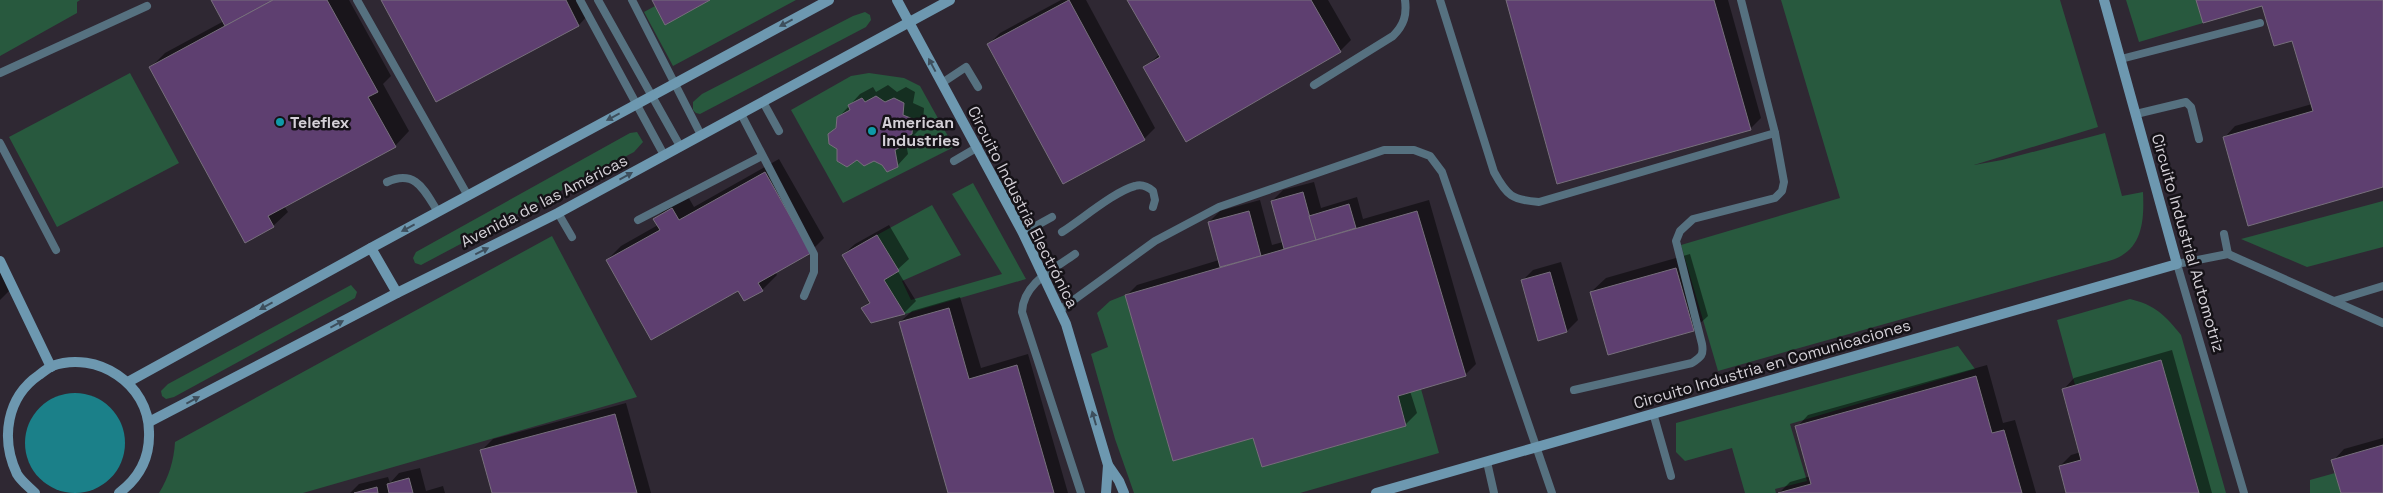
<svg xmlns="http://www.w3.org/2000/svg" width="2383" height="493" font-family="'Space Grotesk',sans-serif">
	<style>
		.green { fill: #28593e }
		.water { fill: #1b8089 }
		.shadow { fill: #0007 }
		.building { fill: #5e3f70; stroke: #776f7c }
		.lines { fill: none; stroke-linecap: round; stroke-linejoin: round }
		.lane { stroke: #567180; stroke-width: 8 }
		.secondary { stroke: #6d98b0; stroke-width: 10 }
		.oneway { fill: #3d4e5c }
		.culture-dot { fill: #0f9aa8; stroke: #151217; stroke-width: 2 }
		.labels { text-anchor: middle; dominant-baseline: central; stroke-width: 5; stroke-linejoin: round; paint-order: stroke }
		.poi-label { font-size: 16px; font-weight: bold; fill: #d4d0d7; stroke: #151217; text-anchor: start }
		.street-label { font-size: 16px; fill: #d4d0d7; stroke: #151217 }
	</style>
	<rect width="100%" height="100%" fill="#2f2833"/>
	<g class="green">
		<path d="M0,0h80l-3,2v11l-77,43z"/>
		<path d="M710,0h86l-123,66 -29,-54 11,-6 10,18z"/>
		<path d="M1781,0h279l38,127 -124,38 28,-5 103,-27 17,63 21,-4c1,23 1,51 -22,64 -8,5 -21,7 -30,10l-373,105 -37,-126 159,-47z"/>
		<path d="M2126,0h70l7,23 -64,19z"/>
		<path d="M865,12l5,3 1,5 -5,7 -166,87 -4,-1 -3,-3v-8l9,-8 151,-78z"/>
		<path d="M130,73l49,90 -122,64 -48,-90z"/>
		<path d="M869,73l35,5 16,8 34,61 -111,56 -52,-93 60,-34z"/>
		<path d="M637,132l6,10 -9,10 -213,113 -6,-2 -2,-5 3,-6 9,-5 205,-114z"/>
		<path d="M973,183l53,96 -121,35 -21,-34 14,-9 -21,-36 55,-30 29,50 -59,26 9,19 91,-26 -50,-80z"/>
		<path d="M2383,201v46l-76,20 -66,-28z"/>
		<path d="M552,236l85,161 -334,96h-144c10,-16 15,-33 16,-51z"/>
		<path d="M351,285l6,7 -2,6 -181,99 -8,2 -4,-3 -1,-5 7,-7z"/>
		<path d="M1125,295l48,166 80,-23 9,29 144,-41 -8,-30 23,-7 18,64 -139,40h-166l-19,-54 -24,-85 17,-7 -11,-34 13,-12z"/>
		<path d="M2130,299c25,6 35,16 51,36l45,158h-27l-38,-132 -86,24 -18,-65z"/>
		<path d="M1958,346l17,23 -185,55 17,57 -32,8 1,4h-31l-13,-45 -47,13 -9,-9v-29z"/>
		<path d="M2335,473l6,20h-31v-13z"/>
	</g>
	<circle class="water" cx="75" cy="443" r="50"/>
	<g class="shadow">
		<path d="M213,0h136l42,76 -8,8 26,47 -14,15 -111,60 4,6 -15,14 -123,-158 15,-15 59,-32z"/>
		<path d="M382,0h201l7,13 -11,12 -142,76z"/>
		<path d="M1061,0h25l69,128 -11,11 -155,-95 11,-11z"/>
		<path d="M1128,0h200l23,40 -11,11 -196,17 16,-14z"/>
		<path d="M1508,0h220l33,118 -11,11z"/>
		<path d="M2198,0h185v186l-159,-48 11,-12 77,-22 -19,-65 -30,-35z"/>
		<path d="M888,85l9,7 9,-5 9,5 -2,11 11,5 -1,14 -6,5 1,4 -12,12 2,11 -11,12 -14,-2 -45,-16 -9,-13 8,-9 1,-8 22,-24 13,-7 3,5z"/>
		<path d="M779,159l45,79 -14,14 -35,20 2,3 -15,15 -17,10 -6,-11 -132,-29 14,-14 37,-21 -3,-6 14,-14 18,-10 7,12z"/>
		<path d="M1314,182l7,26 36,-11 6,22 66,-19 47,164 -11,11 -55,16 7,22 -11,11 -143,42 -9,-30 -128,-140 11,-11 82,-25 -10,-38 11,-11 40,-11 12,45 11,-3 -11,-41 11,-11z"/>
		<path d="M889,225l20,34 -12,11 19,31 -11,11 -34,10 -8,-14 7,-7 -27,-46 12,-11z"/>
		<path d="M1690,254l18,62 -15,14 -102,-38 15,-14z"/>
		<path d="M1561,262l17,58 -11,11 -28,8 -17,-58 11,-11z"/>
		<path d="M0,265l12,23 -12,12z"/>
		<path d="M960,297l21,71 47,-14 40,139h-118l-50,-171 12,-11z"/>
		<path d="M2172,350l40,143h-144l-8,-27 11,-11 10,-3 -18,-62 11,-12z"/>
		<path d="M1987,365l16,58 12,-3 21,73h-257l11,-11 21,-6 -14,-49 11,-12z"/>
		<path d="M626,403l25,90h-158l-11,-43 11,-11z"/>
		<path d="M2383,438v55h-41l-9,-32 11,-12z"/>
		<path d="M420,468l6,23 17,-5 2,7h-95l9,-9 29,-7 2,6 9,-10z"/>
	</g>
	<g class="building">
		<path d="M211,0h62l-48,26z"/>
		<path d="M273,0h54l51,92 -10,5 28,50 -128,69 6,11 -29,16 -96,-176z"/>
		<path d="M381,0h185l13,26 -143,76z"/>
		<path d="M652,0h58l-45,25z"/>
		<path d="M1069,0l76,140 -82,44 -76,-140z"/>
		<path d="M1127,0h184l30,52 -155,90 -43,-75 17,-10z"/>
		<path d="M1506,0h208l37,130 -194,54z"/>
		<path d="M2196,0h187v187l-135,39 -25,-89 90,-26 -21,-70 -18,5 -12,-40 -59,17z"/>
		<path d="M876,96l9,6 9,-4 10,5 -1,12 10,4 -1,15 -6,3 2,6 -13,7 3,17 -11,5 -5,-7 -8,-4 -10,5 -7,-6 -10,7 -10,-6v-12l-8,-5 -1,-10 8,-6 1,-11 13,-7 -2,-5 14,-7 3,4z"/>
		<path d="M765,172l46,81 -53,30 5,8 -19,10 -6,-10 -87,49 -45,-80 54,-30 -7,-11 19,-11 7,12z"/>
		<path d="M1303,192l13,48 -32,9 -13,-48z"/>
		<path d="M1349,204l7,24 -40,12 -7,-24z"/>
		<path d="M1249,211l12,45 -41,11 -12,-45z"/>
		<path d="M1417,211l49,165 -68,20 8,30 -144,41 -9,-29 -80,23 -48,-166z"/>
		<path d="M877,235l22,36 -15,9 21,34 -34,9 -10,-15 9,-5 -28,-48z"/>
		<path d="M1676,268l18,63 -86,24 -18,-63z"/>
		<path d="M1550,272l17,60 -29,9 -17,-61z"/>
		<path d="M949,308l20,71 48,-14 37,128h-106l-49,-171z"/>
		<path d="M2161,360l38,133h-133l-7,-27 22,-6 -19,-71z"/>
		<path d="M1976,376l16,57 12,-3 18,63h-244l33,-9 -16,-58z"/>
		<path d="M615,414l22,79h-145l-12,-43z"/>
		<path d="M2383,445v48h-42l-10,-33z"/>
		<path d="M409,478l4,15h-24l-2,-9z"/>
		<path d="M377,487l1,6h-24z"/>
	</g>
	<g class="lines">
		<g class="lane">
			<path d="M357,0l111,196"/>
			<path d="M580,0l84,155"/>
			<path d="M598,0l82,146"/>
			<path d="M632,0l69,135"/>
			<path d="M1440,0l54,172c13,24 18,28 45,30l236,-69"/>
			<path d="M2121,59l139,-36"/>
			<path d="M0,73l147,-67"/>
			<path d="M942,83l24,-16 12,20"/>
			<path d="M1314,85l79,-49c11,-11 14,-21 12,-36"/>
			<path d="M763,102l16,29"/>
			<path d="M741,114l73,140v18l-10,24"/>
			<path d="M2136,114l50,-12 5,5 8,32"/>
			<path d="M0,143l56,107"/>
			<path d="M954,161l24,-14"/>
			<path d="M387,182c29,-13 37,8 51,30"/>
			<path d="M558,213l14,24"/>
			<path d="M638,220l124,-64"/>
			<path d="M1062,232c19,-12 53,-41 73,-46 7,-2 12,0 18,5l2,9 -2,7"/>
			<path d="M1023,233l29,-16"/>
			<path d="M2224,234l4,20"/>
			<path d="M1075,254c-21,15 -52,29 -53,58l59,181"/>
			<path d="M2334,301l49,-15"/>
			<path d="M1060,310l95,-69 64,-34 165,-57h30l16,6 12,16 110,321"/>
			<path d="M1574,390l118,-27c9,-6 12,-8 10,-19l-26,-103 4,-10 13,-12 82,-21 7,-7 2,-9 -9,-49 -34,-133"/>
			<path d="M1653,413l18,63"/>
			<path d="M1487,462l7,31"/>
			<path d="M2244,493l-67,-229 51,-10 155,69"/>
		</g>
		<g class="secondary">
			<path d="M897,0l126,233 43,91 42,141 11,16 5,12"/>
			<path d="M371,248l26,45"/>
			<path d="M0,261l51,106"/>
			<path d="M128,382l243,-134 458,-248"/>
			<path d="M149,422l248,-129 161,-80 392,-213"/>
			<path d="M35,493c-6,-6 -14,-12 -18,-19 -17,-36 -10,-77 22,-99 4,-3 9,-7 13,-9 45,-16 97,18 97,66 1,25 -10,46 -30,61"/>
			<path d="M1106,493l2,-28"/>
			<path d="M1376,493l801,-229 -73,-264"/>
		</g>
	</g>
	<defs><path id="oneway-solid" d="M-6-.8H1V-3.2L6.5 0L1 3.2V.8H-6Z" transform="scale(1.25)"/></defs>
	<g class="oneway">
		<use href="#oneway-solid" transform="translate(786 23) rotate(152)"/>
		<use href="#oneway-solid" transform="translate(932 65) rotate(-118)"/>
		<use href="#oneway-solid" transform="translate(613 117) rotate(152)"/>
		<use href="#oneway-solid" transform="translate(626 176) rotate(-29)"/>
		<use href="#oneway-solid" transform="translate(408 228) rotate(152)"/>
		<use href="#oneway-solid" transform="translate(482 251) rotate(-26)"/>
		<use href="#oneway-solid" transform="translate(266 306) rotate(151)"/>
		<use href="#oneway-solid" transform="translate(337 324) rotate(-28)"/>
		<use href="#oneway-solid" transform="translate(193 400) rotate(-28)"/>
		<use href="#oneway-solid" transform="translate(1094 418) rotate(-106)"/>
	</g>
	<g class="culture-dot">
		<circle cx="280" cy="122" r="5"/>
		<circle cx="872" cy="131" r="5"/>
	</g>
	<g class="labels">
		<g class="poi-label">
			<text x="290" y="122">Teleflex</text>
			<text x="882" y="122">American<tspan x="882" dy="18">Industries</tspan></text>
		</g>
		<g class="street-label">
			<text transform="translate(544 201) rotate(-27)">Avenida de las Américas</text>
			<text transform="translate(1023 207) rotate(63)">Circuito Industria Electrónica</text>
			<text transform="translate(2188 243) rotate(74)">Circuito Industrial Automotriz</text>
			<text transform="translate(1772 364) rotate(-16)">Circuito Industria en Comunicaciones</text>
		</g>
	</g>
</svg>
